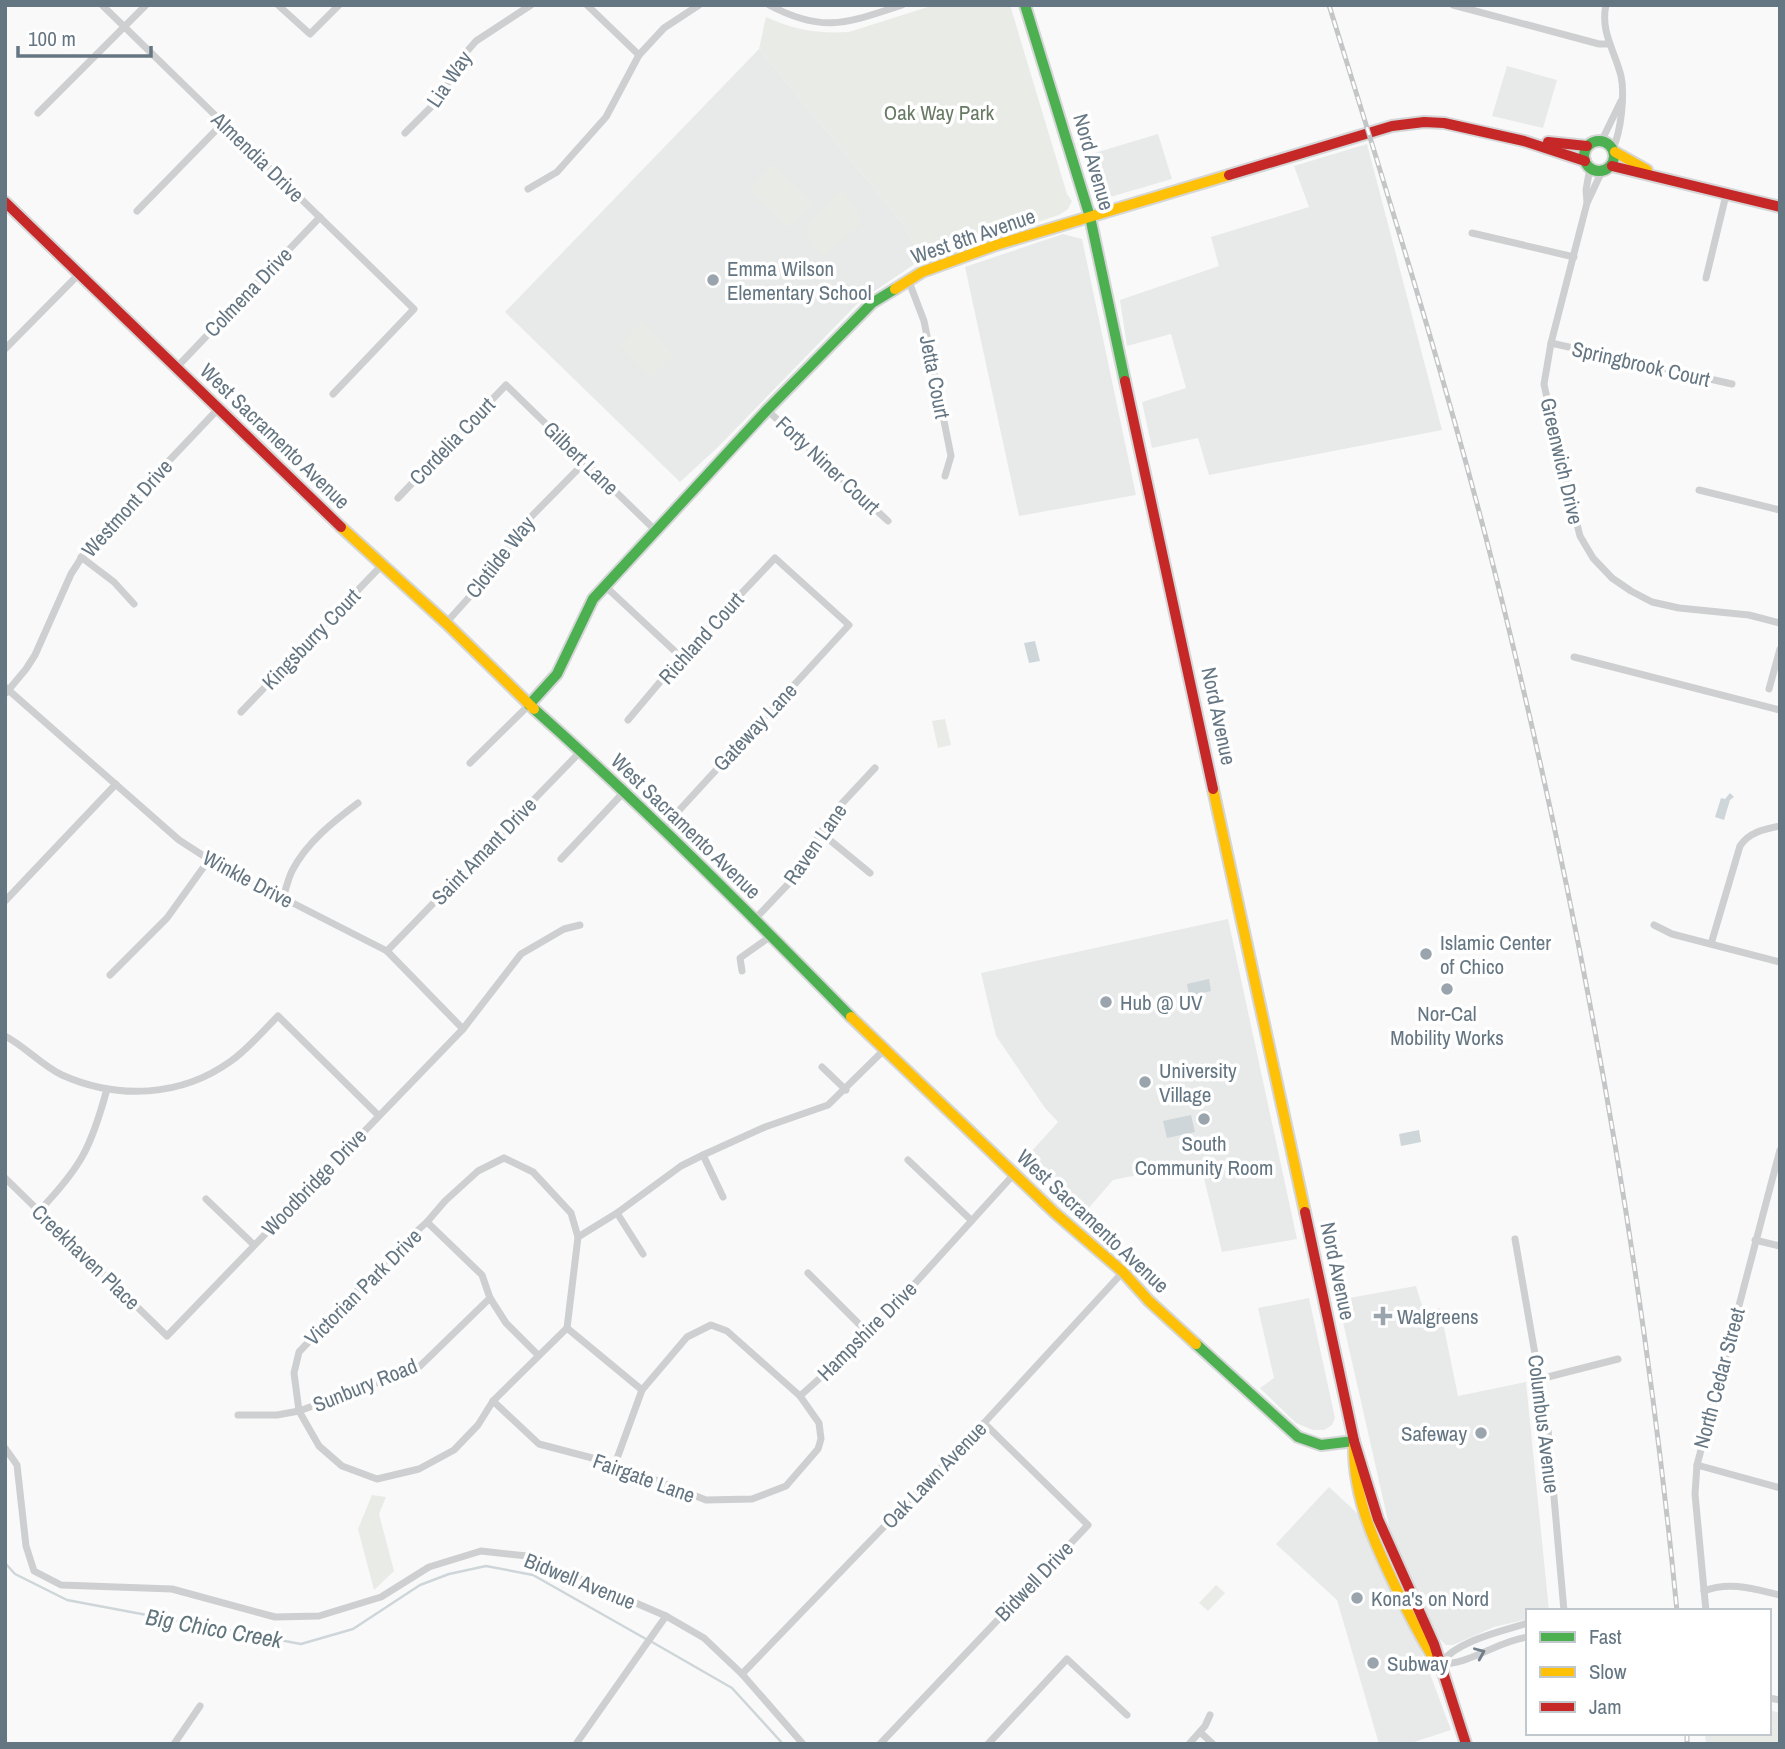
<svg xmlns="http://www.w3.org/2000/svg" width="1785" height="1749" font-family="'Archivo Narrow',sans-serif">
	<style>
		.built { fill: #e8e9e9 }
		.green { fill: #e8ebe6 }
		.water { fill: #ced6d9 }
		.lines { fill: none; stroke-linecap: round; stroke-linejoin: round }
		.stream { stroke: #ced6d9; stroke-width: 2.5 }
		.fast-casing { stroke: #d5d6d7; stroke-width: 14 }
		.slow-casing { stroke: #d5d6d7; stroke-width: 14 }
		.jam-casing { stroke: #d5d6d7; stroke-width: 14 }
		.street { stroke: #cecfd0; stroke-width: 7 }
		.fast { stroke: #4caf50; stroke-width: 10 }
		.slow { stroke: #ffc107; stroke-width: 10 }
		.jam { stroke: #c62828; stroke-width: 10 }
		.rail-casing { stroke: #c3c5c6; stroke-width: 5 }
		.rail { stroke: #fff; stroke-width: 2.5; stroke-dasharray: 8; stroke-linecap: butt }
		.oneway { stroke: #707f8b }
		.poi-dot { fill: #99a4ac; stroke: #fff; stroke-width: 2.5 }
		.labels { text-anchor: middle; dominant-baseline: central; stroke-width: 7; stroke-linejoin: round; paint-order: stroke }
		.street-label { font-size: 21px; fill: #657683; stroke: #fff }
		.park-label { font-size: 21px; fill: #687a64; stroke: #fff }
		.poi-label { font-size: 21px; fill: #657683; stroke: #fff; text-anchor: start }
		.water-label { font-size: 23px; font-style: italic; fill: #60757c; stroke: #fff }
	</style>
	<rect width="100%" height="100%" fill="#f9f9f9"/>
	<g class="built">
		<path d="M759,49l142,172 21,38 -62,42 -142,146 -38,35 -175,-170z"/>
		<path d="M1507,66l50,14 -14,48 -51,-12z"/>
		<path d="M1158,134l14,45 -62,18 -9,-3 -13,-39z"/>
		<path d="M1367,144l75,286 -233,45 -11,-37 -46,10 -10,-46 44,-14 -15,-54 -44,12 -7,-46 99,-34 -8,-29 98,-30 -15,-41z"/>
		<path d="M1063,234l19,5 54,256 -117,21 -54,-249z"/>
		<path d="M1228,919l69,320 -75,13 -22,-90 -87,18 -33,38 -58,-56 36,-40 -13,-14 -49,-72 -15,-63z"/>
		<path d="M1416,1286l8,26 16,-4 18,88 68,-14 23,229h-21v8l-34,8 -41,18h-7l-7,-7 -46,-95 -55,-243z"/>
		<path d="M1309,1298l26,120 -3,7 -8,5h-11l-17,-7 -36,-35 14,-10 -16,-70z"/>
		<path d="M1329,1487l29,27 66,144 27,72 -43,14h-29l-42,-144 -61,-56z"/>
		<path d="M1769,1710l11,3v31h-74l-1,-11h64z"/>
	</g>
	<g class="green">
		<path d="M934,5h76l57,189 5,7 -4,8 -9,6 -137,44 -21,-38 -142,-172 7,-32c28,13 52,17 83,15z"/>
		<path d="M774,164l40,39 -25,25 -40,-39z"/>
		<path d="M841,188c9,11 21,23 19,38l-38,30 -17,-22c5,-20 24,-31 36,-46z"/>
		<path d="M641,322l33,32 -22,24 -33,-32z"/>
		<path d="M945,719l6,26 -13,3 -6,-27z"/>
		<path d="M372,1495l14,2 -7,17 15,57 -20,19 -16,-61z"/>
		<path d="M1216,1585l9,8 -17,18 -9,-8z"/>
		<path d="M1769,1722l11,3v19h-68l-1,-11h58z"/>
	</g>
	<g class="water">
		<path d="M1035,641l5,20 -11,2 -5,-20z"/>
		<path d="M1730,793l4,4 -4,3 -6,20 -9,-3 6,-19 4,1z"/>
		<path d="M1209,979l2,12 -22,5 -2,-12z"/>
		<path d="M1191,1115l4,17 -28,6 -4,-17z"/>
		<path d="M1419,1130l2,12 -20,4 -2,-12z"/>
	</g>
	<g class="lines">
		<g class="stream">
			<path d="M5,1563l10,11 52,26 234,44 52,-15 67,-44 29,-11 37,-8 47,9 113,64"/>
			<path d="M652,1642l80,46 51,56"/>
		</g>
		<g class="fast-casing">
			<g id="fast">
				<path d="M1025,5l65,212 35,164"/>
				<circle cx="1599" cy="156" r="15"/>
				<path d="M529,705l28,-31 36,-75 174,-189 105,-107 23,-14"/>
				<path d="M534,709c110,98 214,203 317,308"/>
				<path d="M1196,1344l102,93 23,8 33,-4"/>
			</g>
		</g>
		<g class="slow-casing">
			<g id="slow">
				<path d="M1615,152l32,18"/>
				<path d="M895,289l27,-17 74,-27 233,-70"/>
				<path d="M341,527l105,96 88,86"/>
				<path d="M1213,789l92,423"/>
				<path d="M851,1017l204,196 68,59 26,29 47,43"/>
				<path d="M1354,1445c-1,53 22,102 45,149 11,22 22,45 36,66"/>
			</g>
		</g>
		<g class="jam-casing">
			<g id="jam">
				<path d="M1548,142l39,4"/>
				<path d="M1612,166l168,41"/>
				<path d="M1229,175l163,-49 32,-4 20,1 80,18 61,20"/>
				<path d="M5,202l336,325"/>
				<path d="M1125,381l88,408"/>
				<path d="M1305,1212l49,229 24,78 56,125 32,100"/>
			</g>
		</g>
		<g class="street">
			<path d="M102,5l312,304 -81,85"/>
			<path d="M278,5l32,29 29,-29"/>
			<path d="M587,5l52,50"/>
			<path d="M769,5c55,29 78,18 133,0"/>
			<path d="M1453,5l146,39h9"/>
			<path d="M1606,5c-6,27 9,46 15,71 4,18 0,56 -8,72"/>
			<path d="M38,113l108,-108"/>
			<path d="M405,133l35,-35 22,-41 14,-16 55,-36"/>
			<path d="M1602,140l19,-39"/>
			<path d="M1602,171l-15,32 -36,140 -7,41 13,62 23,90 13,22 19,20 19,13 21,11 27,6 70,7 31,8"/>
			<path d="M528,189l29,-17 49,-55 33,-62 25,-27 35,-23"/>
			<path d="M1587,202l-1,-12 4,-22"/>
			<path d="M137,211l86,-88"/>
			<path d="M1472,233l102,24"/>
			<path d="M1706,278l20,-83"/>
			<path d="M908,279l16,42 27,135 -6,20"/>
			<path d="M1551,343l181,41"/>
			<path d="M5,349l75,-76"/>
			<path d="M177,367l143,-150"/>
			<path d="M767,410l121,111"/>
			<path d="M1699,490l81,20"/>
			<path d="M398,498l108,-113 149,145"/>
			<path d="M81,557l33,25 20,22"/>
			<path d="M605,586l76,71"/>
			<path d="M446,623l52,-58 22,-37 65,-66"/>
			<path d="M1574,657l206,53"/>
			<path d="M5,687l174,153 51,33 53,25 104,53 76,78"/>
			<path d="M1769,689l11,-40"/>
			<path d="M6,693l20,-24 9,-14 36,-81 20,-31 128,-135"/>
			<path d="M241,712l140,-146"/>
			<path d="M628,720l53,-63 94,-99 74,67 -187,204"/>
			<path d="M470,763l59,-58"/>
			<path d="M820,832l50,41"/>
			<path d="M561,859l62,-66"/>
			<path d="M283,898c3,-9 5,-19 9,-27 14,-28 42,-50 66,-68"/>
			<path d="M5,901l111,-117"/>
			<path d="M755,919l37,-39 42,-68 41,-44"/>
			<path d="M1654,925l18,9 108,28"/>
			<path d="M1711,944l29,-98c9,-14 25,-17 40,-20"/>
			<path d="M387,951l194,-200"/>
			<path d="M742,971l-2,-13 31,-22"/>
			<path d="M110,975l57,-57 41,-57"/>
			<path d="M5,1036c21,11 36,29 57,39 56,25 119,22 169,-14 17,-12 32,-30 47,-45l100,99"/>
			<path d="M822,1067l24,23"/>
			<path d="M703,1155l20,42"/>
			<path d="M504,1158l29,14 38,41 7,24 -11,91 -74,73 -15,24 -24,25 -35,19 -42,10 -35,-13 -23,-20 -20,-35 -5,-38 5,-21 99,-104 29,-26 18,-21 33,-30z"/>
			<path d="M908,1160l63,60"/>
			<path d="M5,1178l162,158 296,-307 58,-75 43,-25 16,-4"/>
			<path d="M206,1199l48,46"/>
			<path d="M39,1211c42,-44 52,-63 68,-122"/>
			<path d="M617,1213l26,41"/>
			<path d="M427,1222l55,53 8,23 16,25 32,32"/>
			<path d="M578,1237l39,-24 64,-47 22,-11 62,-28 63,-22 56,-55"/>
			<path d="M1515,1239l33,190 16,182"/>
			<path d="M1755,1240l25,6"/>
			<path d="M808,1273l61,61"/>
			<path d="M567,1328l75,62"/>
			<path d="M1540,1379l78,-20"/>
			<path d="M800,1396l69,-62 146,-161"/>
			<path d="M493,1401l46,43 76,20 91,36 46,-1 34,-13 32,-37 3,-10 -2,-16 -19,-27 -73,-65 -16,-6 -24,12 -45,53 -27,74"/>
			<path d="M238,1415h39l22,-4 119,-43 72,-70"/>
			<path d="M5,1448l12,17 9,81 8,25 27,14 111,4 103,28 44,-1 62,-19 48,-30 52,-16 46,5 139,60 38,22 38,36 61,70"/>
			<path d="M1697,1465l83,23"/>
			<path d="M1704,1591c26,-10 50,-2 76,4"/>
			<path d="M1706,1611l-11,-117 2,-29 83,-315"/>
			<path d="M1439,1664c20,-24 60,-32 89,-41"/>
			<path d="M1439,1664c31,1 58,-23 89,-27"/>
			<path d="M742,1674l242,-251 139,-151"/>
			<path d="M1769,1698l11,2"/>
			<path d="M1200,1732l13,12"/>
			<path d="M174,1744l26,-38"/>
			<path d="M576,1744l90,-128"/>
			<path d="M880,1744l208,-219 -104,-102"/>
			<path d="M988,1744l79,-85 60,56"/>
			<path d="M1189,1744l16,-18 5,-11"/>
		</g>
		<use href="#fast" class="fast"/>
		<use href="#slow" class="slow"/>
		<use href="#jam" class="jam"/>
		<g class="rail-casing">
			<g id="rail">
				<path d="M1329,5c62,200 125,400 175,604 81,329 140,664 173,1002"/>
				<path d="M1687,1733v11"/>
			</g>
		</g>
		<use href="#rail" class="rail"/>
	</g>
	<defs><path id="oneway-chevron" d="M-2-3.5L2.5 0L-2 3.5" fill="none" stroke-width="1.6" stroke-linecap="round" stroke-linejoin="round" transform="scale(1.75)"/></defs>
	<use class="oneway" href="#oneway-chevron" transform="translate(1480 1653) rotate(-23)"/>
	<g class="poi-dot">
		<circle cx="713" cy="280" r="7"/>
		<circle cx="1426" cy="954" r="7"/>
		<circle cx="1447" cy="989" r="7"/>
		<circle cx="1106" cy="1002" r="7"/>
		<circle cx="1145" cy="1082" r="7"/>
		<circle cx="1204" cy="1119" r="7"/>
		<path d="M1379.5 1305.5h7v7h7v7h-7v7h-7v-7h-7v-7h7z"/>
		<circle cx="1481" cy="1433" r="7"/>
		<circle cx="1357" cy="1598" r="7"/>
		<circle cx="1373" cy="1663" r="7"/>
	</g>
	<g class="labels">
		<g class="street-label">
			<text transform="translate(449 79) rotate(-56)">Lia Way</text>
			<text transform="translate(258 157) rotate(44)">Almendia Drive</text>
			<text transform="translate(1094 162) rotate(74)">Nord Avenue</text>
			<text transform="translate(973 236) rotate(-19)">West 8th Avenue</text>
			<text transform="translate(248 292) rotate(-46)">Colmena Drive</text>
			<text transform="translate(1641 364) rotate(13)">Springbrook Court</text>
			<text transform="translate(935 377) rotate(79)">Jetta Court</text>
			<text transform="translate(275 436) rotate(44)">West Sacramento Avenue</text>
			<text transform="translate(452 441) rotate(-46)">Cordelia Court</text>
			<text transform="translate(581 458) rotate(44)">Gilbert Lane</text>
			<text transform="translate(1562 461) rotate(77)">Greenwich Drive</text>
			<text transform="translate(828 465) rotate(43)">Forty Niner Court</text>
			<text transform="translate(127 508) rotate(-48)">Westmont Drive</text>
			<text transform="translate(500 557) rotate(-52)">Clotilde Way</text>
			<text transform="translate(701 638) rotate(-48)">Richland Court</text>
			<text transform="translate(311 639) rotate(-46)">Kingsburry Court</text>
			<text transform="translate(1219 716) rotate(78)">Nord Avenue</text>
			<text transform="translate(755 727) rotate(-47)">Gateway Lane</text>
			<text transform="translate(686 826) rotate(44)">West Sacramento Avenue</text>
			<text transform="translate(815 844) rotate(-55)">Raven Lane</text>
			<text transform="translate(484 851) rotate(-46)">Saint Amant Drive</text>
			<text transform="translate(248 879) rotate(28)">Winkle Drive</text>
			<text transform="translate(314 1182) rotate(-46)">Woodbridge Drive</text>
			<text transform="translate(1093 1221) rotate(43)">West Sacramento Avenue</text>
			<text transform="translate(86 1257) rotate(44)">Creekhaven Place</text>
			<text transform="translate(1338 1271) rotate(78)">Nord Avenue</text>
			<text transform="translate(363 1287) rotate(-45)">Victorian Park Drive</text>
			<text transform="translate(867 1331) rotate(-45)">Hampshire Drive</text>
			<text transform="translate(1719 1378) rotate(-75)">North Cedar Street</text>
			<text transform="translate(365 1385) rotate(-22)">Sunbury Road</text>
			<text transform="translate(1544 1424) rotate(83)">Columbus Avenue</text>
			<text transform="translate(934 1475) rotate(-46)">Oak Lawn Avenue</text>
			<text transform="translate(644 1478) rotate(20)">Fairgate Lane</text>
			<text transform="translate(580 1581) rotate(22)">Bidwell Avenue</text>
			<text transform="translate(1034 1581) rotate(-46)">Bidwell Drive</text>
		</g>
		<g class="park-label">
			<text x="939" y="112">Oak Way Park</text>
		</g>
		<g class="poi-label">
			<text x="727" y="268">Emma Wilson<tspan x="727" dy="24">Elementary School</tspan></text>
			<text x="1440" y="942">Islamic Center<tspan x="1440" dy="24">of Chico</tspan></text>
			<text x="1120" y="1002">Hub @ UV</text>
			<text x="1447" y="1013" text-anchor="middle">Nor-Cal<tspan x="1447" dy="24">Mobility Works</tspan></text>
			<text x="1159" y="1070">University<tspan x="1159" dy="24">Village</tspan></text>
			<text x="1204" y="1143" text-anchor="middle">South<tspan x="1204" dy="24">Community Room</tspan></text>
			<text x="1397" y="1316">Walgreens</text>
			<text x="1467" y="1433" text-anchor="end">Safeway</text>
			<text x="1371" y="1598">Kona's on Nord</text>
			<text x="1387" y="1663">Subway</text>
		</g>
		<g class="water-label">
			<text transform="translate(214 1628) rotate(10)">Big Chico Creek</text>
		</g>
	</g>
	<rect width="1785" height="1749" fill="none" stroke="#657683" stroke-width="14"/>
	<rect x="1526" y="1609" width="245" height="126" fill="#ffffff" stroke="#c1c8cd" stroke-width="2"/>
	<rect x="1540" y="1632" width="35" height="10" fill="#4caf50" stroke="#c1c8cd" stroke-width="2"/>
	<text x="1589" y="1644" font-size="21" fill="#657683">Fast</text>
	<rect x="1540" y="1667" width="35" height="10" fill="#ffc107" stroke="#c1c8cd" stroke-width="2"/>
	<text x="1589" y="1679" font-size="21" fill="#657683">Slow</text>
	<rect x="1540" y="1702" width="35" height="10" fill="#c62828" stroke="#c1c8cd" stroke-width="2"/>
	<text x="1589" y="1714" font-size="21" fill="#657683">Jam</text>
	<path d="M18 46v10h133v-10" fill="none" stroke="#657683" stroke-width="3.5"/>
	<text x="28" y="46" font-size="21" fill="#657683" stroke="#ffffff" stroke-width="5" paint-order="stroke">100 m</text>
</svg>
